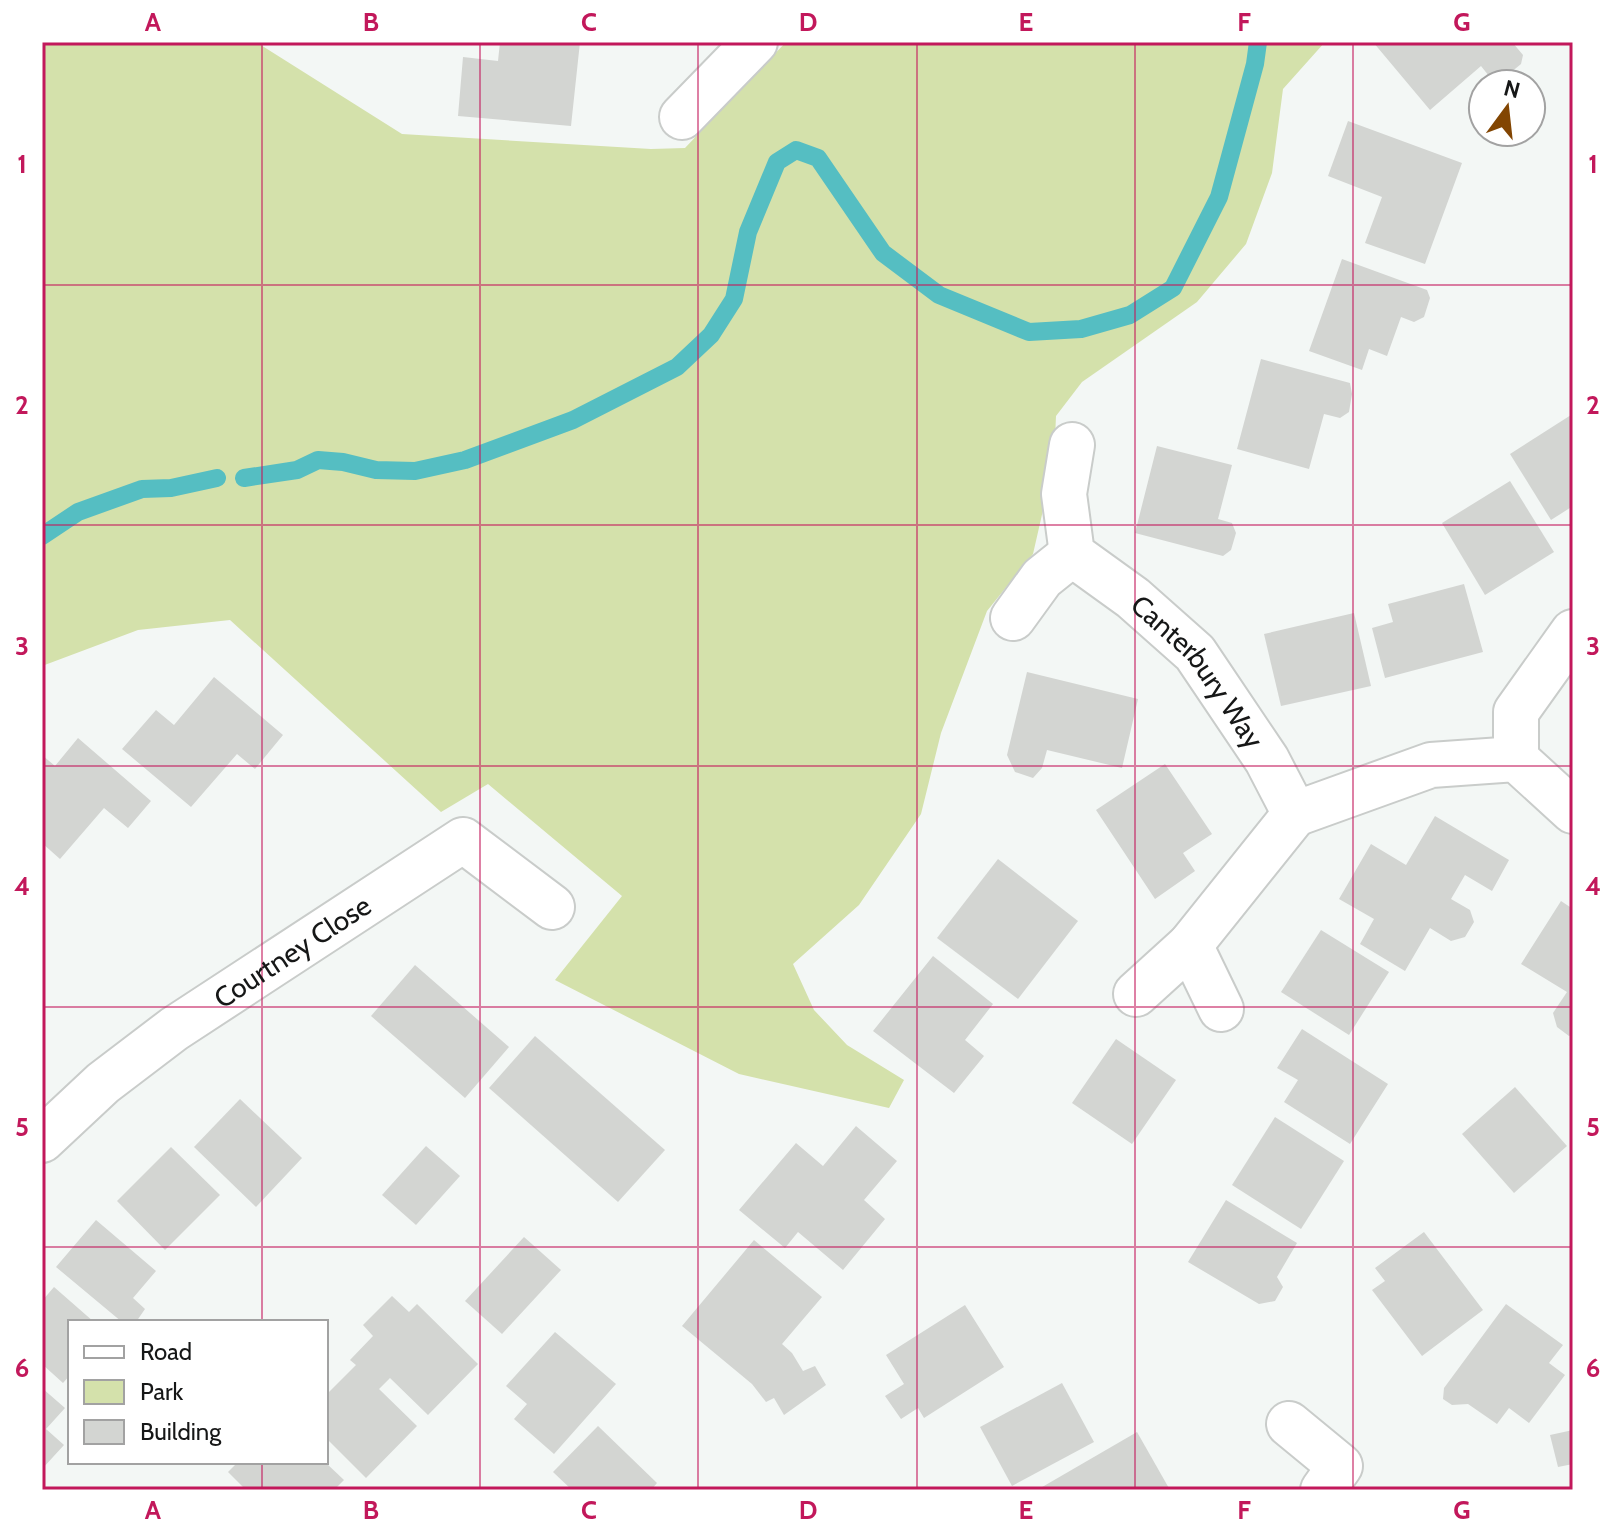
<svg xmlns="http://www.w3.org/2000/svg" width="1615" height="1532" font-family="Cabin,sans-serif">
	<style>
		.green { fill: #d4e1ab }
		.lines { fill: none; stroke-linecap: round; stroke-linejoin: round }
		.stream { stroke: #55bec2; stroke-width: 18 }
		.building { fill: #d3d5d2 }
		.minor-casing { stroke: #c9ccca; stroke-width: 48 }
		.minor { stroke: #fff; stroke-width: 44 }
		.grid { fill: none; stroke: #c2185b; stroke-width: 2; stroke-opacity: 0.55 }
		.labels { text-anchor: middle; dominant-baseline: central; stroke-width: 6; stroke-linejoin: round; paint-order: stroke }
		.street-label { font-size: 28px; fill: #161717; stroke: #fff }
		.neatline { fill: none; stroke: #c2185b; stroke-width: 3 }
		.grid-label { font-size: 26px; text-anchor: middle; font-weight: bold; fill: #c2185b }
	</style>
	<rect width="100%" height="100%" fill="#f3f7f5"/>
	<path class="green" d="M42,42h214l146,92 249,15 34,-1 101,-106h539l-42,47 -11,84 -26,71 -49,58 -115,80 -26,34 -2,46 -21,92 -46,57 -46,122 -20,81 -62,91 -66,59 21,46 33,35 57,35 -15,28 -150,-34 -184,-94 67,-84 -134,-112 -47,28 -211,-192 -92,10 -96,36z"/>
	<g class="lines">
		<g class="stream">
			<path d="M244,478l53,-8 21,-10 25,2 33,8 39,1 50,-11 108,-40 104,-53 34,-32 23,-36 14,-67 29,-70 19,-12 22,8 65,95 56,42 90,37 52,-3 49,-14 43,-27 46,-91 36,-133 3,-22"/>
			<path d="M42,536l36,-24 64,-23 29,-1 46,-10"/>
		</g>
	</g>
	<g class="building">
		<path d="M500,42h80l-9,84 -113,-10 5,-59 35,4z"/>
		<path d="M1373,42h139l11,13 -2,9 -17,14 -11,3 -12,-15 -51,44z"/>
		<path d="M1348,121l114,42 -37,101 -60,-21 17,-46 -54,-21z"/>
		<path d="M1342,259l85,31 3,8 -6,19 -10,5 -13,-5 -14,39 -18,-7 -7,21 -53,-19z"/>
		<path d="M1261,359l89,24 2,11 -3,18 -9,6 -16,-4 -15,55 -72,-20z"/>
		<path d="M1571,415l2,91 -22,14 -41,-66z"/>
		<path d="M1157,446l75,19 -14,54 14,4 4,10 -5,17 -8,6 -88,-23z"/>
		<path d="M1510,481l44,71 -69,43 -43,-72z"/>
		<path d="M1464,584l19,68 -98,26 -13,-50 21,-6 -5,-18z"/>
		<path d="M1354,613l17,73 -90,20 -17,-72z"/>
		<path d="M1027,672l111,27 -16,69 -75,-18 -5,18 -9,10 -18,-6 -8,-17z"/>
		<path d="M214,677l69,58 -28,34 -18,-15 -46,53 -69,-58 34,-39 18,15z"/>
		<path d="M78,738l73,63 -23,27 -24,-20 -44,51 -18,-16v-88l13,11z"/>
		<path d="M1165,764l47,70 -29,19 12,18 -40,28 -59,-89z"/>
		<path d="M1435,816l74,44 -17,31 -27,-16 -14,24 19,11 4,12 -9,15 -14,4 -21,-13 -25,43 -45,-27 14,-25 -35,-20 32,-55 35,21z"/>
		<path d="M998,859l80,62 -60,78 -81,-61z"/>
		<path d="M1561,901l12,8v125l-4,2 -12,-9 -4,-14 14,-21 -46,-28z"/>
		<path d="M1321,930l68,42 -40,63 -68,-43z"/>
		<path d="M933,956l60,48 -28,36 19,16 -30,37 -81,-62z"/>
		<path d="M415,965l94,82 -44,51 -94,-82z"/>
		<path d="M1302,1029l86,55 -38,60 -66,-42 14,-22 -21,-12z"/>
		<path d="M535,1036l130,114 -47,52 -129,-114z"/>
		<path d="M1116,1039l60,41 -44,64 -60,-41z"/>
		<path d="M1515,1087l52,59 -53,47 -52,-59z"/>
		<path d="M240,1099l62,59 -46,49 -62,-60z"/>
		<path d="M1275,1117l69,44 -43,68 -69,-44z"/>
		<path d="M856,1126l41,35 -33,39 21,19 -42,51 -45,-38 -13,16 -46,-38 57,-67 27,23z"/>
		<path d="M426,1146l34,30 -44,49 -34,-30z"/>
		<path d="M171,1147l49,48 -55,55 -48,-49z"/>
		<path d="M1226,1200l71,43 -20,34 6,10 -8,14 -16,3 -71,-42z"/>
		<path d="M96,1220l60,51 -23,27 12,11 -9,13h-14l-66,-55z"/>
		<path d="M1424,1232l59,78 -61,46 -50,-66 13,-9 -10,-13z"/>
		<path d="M524,1237l37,33 -59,64 -37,-33z"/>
		<path d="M754,1240l68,57 -40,47 10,9 11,18 12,-5 11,19 -42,30 -10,-17 -8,4 -14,-18 -70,-58z"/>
		<path d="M54,1287l40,35h-24v53l-7,8 -21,-19v-63z"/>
		<path d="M392,1296l17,16 8,-8 61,60 -50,51 -38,-37 -11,11 38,37 -51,52 -40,-40v-43l30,-30 -6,-5 23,-24 -10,-11z"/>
		<path d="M1506,1304l57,41 -14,18 16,12 -36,48 -20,-15 -12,16 -29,-20 -16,1 -9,-6 1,-11z"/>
		<path d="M965,1305l39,62 -80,51 -6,-10 -17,11 -16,-23 19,-12 -18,-29z"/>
		<path d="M555,1332l61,52 -62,70 -40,-35 13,-15 -21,-18z"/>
		<path d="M1062,1383l32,59 -82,44 -32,-59z"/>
		<path d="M42,1388l23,20 -19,21 18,16 -22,24z"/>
		<path d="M598,1426l59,57 -6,7h-79l-19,-18z"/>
		<path d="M1573,1430v34l-15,3 -8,-32z"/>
		<path d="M1137,1432l33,58h-133z"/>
		<path d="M238,1462h87l19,18 -10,10h-88l-18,-18z"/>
	</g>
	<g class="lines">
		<g class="minor-casing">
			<g id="minor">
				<path d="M682,117l73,-75"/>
				<path id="s1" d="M1072,445l-8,49 8,60 61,44 62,55 72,107 28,54 136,-49 85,-6 57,52"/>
				<path d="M1013,618l29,-40 30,-24"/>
				<path d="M1516,759v-47l57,-80"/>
				<path d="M1190,945l105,-131"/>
				<path d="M1136,994l54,-49 31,64"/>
				<path id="s2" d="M42,1140l61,-57 71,-54 289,-189 89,67"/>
				<path d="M1289,1424l51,42 -17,24"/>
			</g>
		</g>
		<use href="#minor" class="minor"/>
	</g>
	<path class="grid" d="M262,42v1280M480,42v1448M698,42v1448M917,42v1448M1135,42v1448M1353,42v1448M42,285h1531M42,525h1531M42,766h1531M42,1007h1531M42,1247h1531M262,1462v28"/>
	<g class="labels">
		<g class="street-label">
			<text stroke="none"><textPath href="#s1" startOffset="284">Canterbury Way</textPath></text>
			<text stroke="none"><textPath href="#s2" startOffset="314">Courtney Close</textPath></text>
		</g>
	</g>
	<rect width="1615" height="1532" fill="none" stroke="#ffffff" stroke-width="88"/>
	<rect x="68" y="1320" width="260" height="144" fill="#ffffff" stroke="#a2a2a2" stroke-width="2"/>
	<rect x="84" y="1346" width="40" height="12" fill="#ffffff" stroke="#a2a2a2" stroke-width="2"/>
	<text x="140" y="1360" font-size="24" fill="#161717">Road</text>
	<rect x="84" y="1380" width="40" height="24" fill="#d4e1ab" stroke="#a2a2a2" stroke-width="2"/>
	<text x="140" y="1400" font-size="24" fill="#161717">Park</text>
	<rect x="84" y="1420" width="40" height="24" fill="#d3d5d2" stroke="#a2a2a2" stroke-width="2"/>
	<text x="140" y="1440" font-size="24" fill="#161717">Building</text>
	<g transform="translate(1507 108) rotate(15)"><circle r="38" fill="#ffffff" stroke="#a2a2a2" stroke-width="2"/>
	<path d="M0-6L14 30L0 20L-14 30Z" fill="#824502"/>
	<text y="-12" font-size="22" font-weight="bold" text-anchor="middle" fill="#161717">N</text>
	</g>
	<rect x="44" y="44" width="1527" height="1444" class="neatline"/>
	<g class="grid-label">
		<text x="153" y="31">A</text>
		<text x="371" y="31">B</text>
		<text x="589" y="31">C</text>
		<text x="808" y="31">D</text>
		<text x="1026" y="31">E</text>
		<text x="1244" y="31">F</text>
		<text x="1462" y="31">G</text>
		<text x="22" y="173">1</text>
		<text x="1593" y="173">1</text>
		<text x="22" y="414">2</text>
		<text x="1593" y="414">2</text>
		<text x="22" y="655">3</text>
		<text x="1593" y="655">3</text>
		<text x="22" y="895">4</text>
		<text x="1593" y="895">4</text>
		<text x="22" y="1136">5</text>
		<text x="1593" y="1136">5</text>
		<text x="22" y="1377">6</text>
		<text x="1593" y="1377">6</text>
		<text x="153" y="1519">A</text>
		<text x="371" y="1519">B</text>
		<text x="589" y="1519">C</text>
		<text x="808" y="1519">D</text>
		<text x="1026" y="1519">E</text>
		<text x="1244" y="1519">F</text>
		<text x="1462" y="1519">G</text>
	</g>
</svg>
